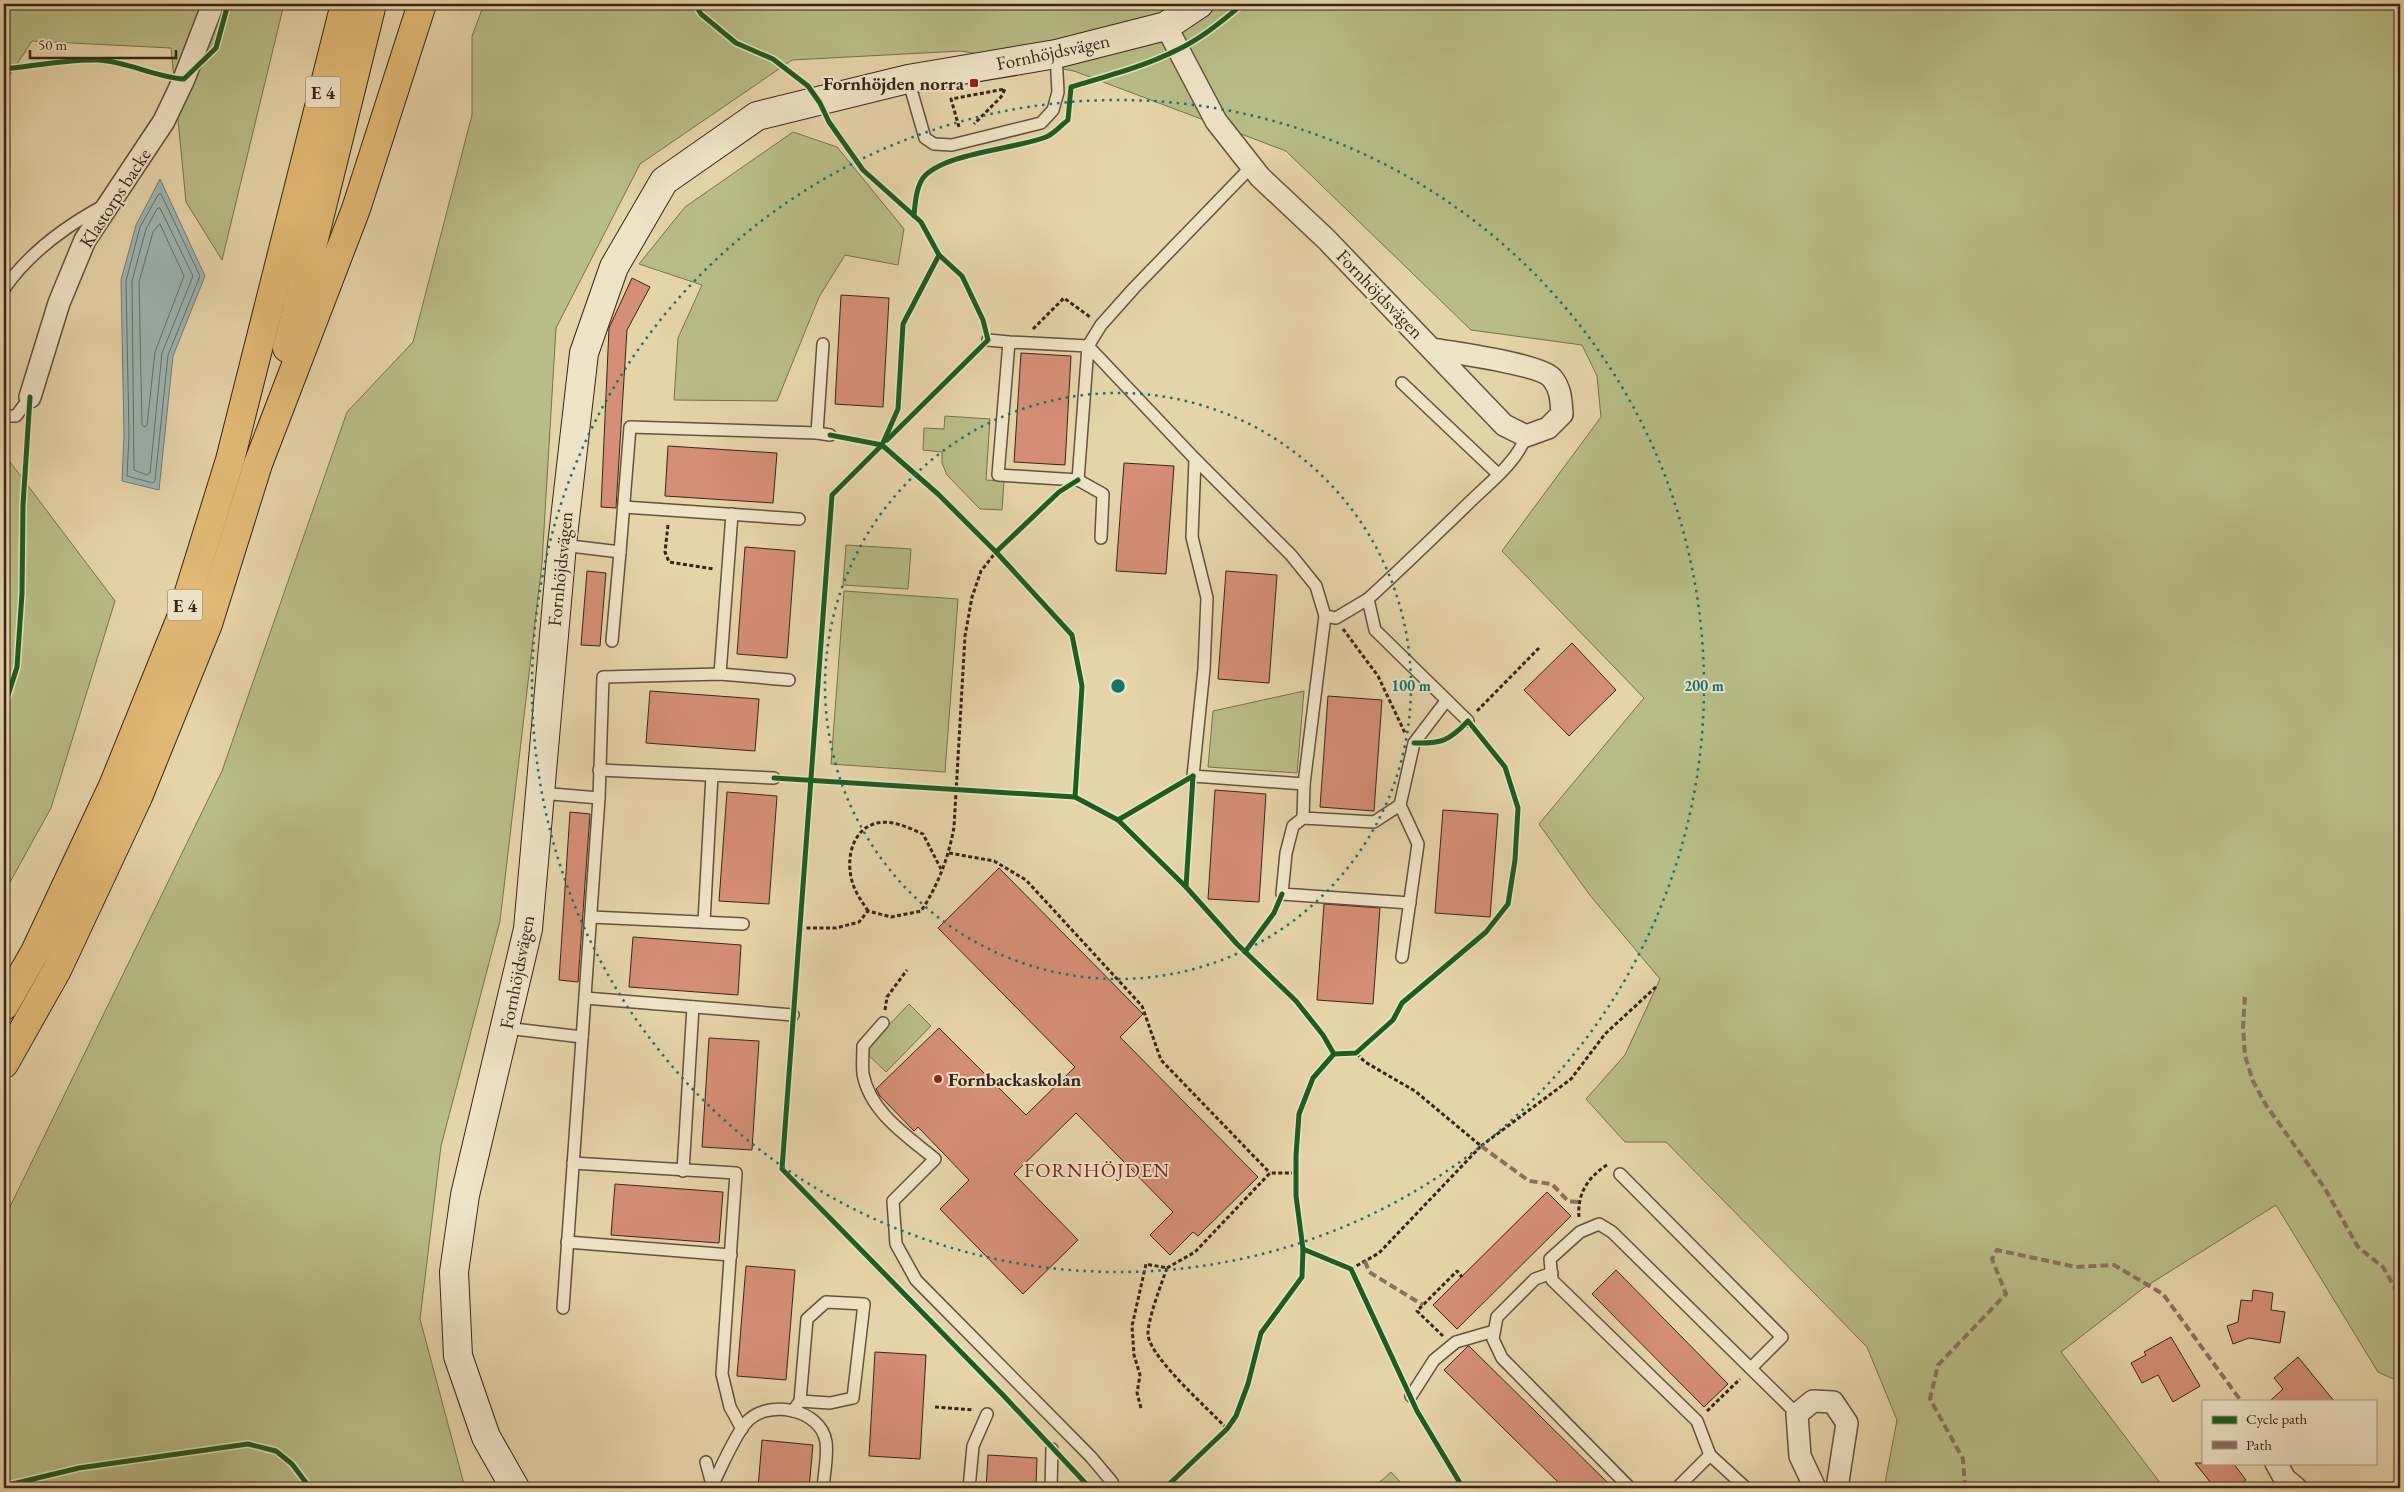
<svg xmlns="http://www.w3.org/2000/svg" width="2404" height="1492" font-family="'EB Garamond',serif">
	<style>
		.green { fill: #b8bc86; stroke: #787050 }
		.water { fill: #9cb5b4; stroke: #747b76 }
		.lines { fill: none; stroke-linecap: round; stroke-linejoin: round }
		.shore { stroke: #6a6d67; stroke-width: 1 }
		.building { fill: #d68e76; stroke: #37251a }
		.lane-casing { stroke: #63513e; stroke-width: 14 }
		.street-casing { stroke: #63513e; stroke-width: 24 }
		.secondary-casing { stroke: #37251a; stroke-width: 30 }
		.highway-casing { stroke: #37251a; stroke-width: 30 }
		.path { stroke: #37251a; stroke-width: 3; stroke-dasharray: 4 2.5; stroke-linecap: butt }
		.lane { stroke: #efe3c7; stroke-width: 11 }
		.street { stroke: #efe3c7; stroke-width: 21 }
		.secondary { stroke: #efe3c7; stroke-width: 28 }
		.highway { stroke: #e3ba74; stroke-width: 28 }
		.quiet { stroke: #8d6e63; stroke-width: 4; stroke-dasharray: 8 4; stroke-linecap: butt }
		.cycleway-casing { stroke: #efe3c7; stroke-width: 8 }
		.cycleway { stroke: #1b5e20; stroke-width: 5 }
		.ring { fill: none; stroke: #0f766e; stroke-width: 2.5; stroke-dasharray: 2.5 5 }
		.poi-dot { fill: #8f2418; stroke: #efe3c7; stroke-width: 2 }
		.labels { text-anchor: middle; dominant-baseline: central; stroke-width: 4; stroke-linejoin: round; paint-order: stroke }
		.shield { fill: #efe3c7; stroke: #6e5e4e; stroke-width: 1 }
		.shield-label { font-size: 18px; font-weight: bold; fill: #37251a }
		.street-label { font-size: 19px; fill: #37251a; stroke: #efe3c7 }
		.poi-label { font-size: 19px; font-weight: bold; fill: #37251a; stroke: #efe3c7; text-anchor: end }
		.neighbourhood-label { font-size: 20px; letter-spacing: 1px; fill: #7a1f14; stroke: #efe3c7 }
		.centre { fill: #0f766e; stroke: #efe3c7; stroke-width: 2.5 }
		.ring-label { font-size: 15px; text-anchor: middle; font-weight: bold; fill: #0f766e; stroke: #efe3c7; stroke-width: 4; stroke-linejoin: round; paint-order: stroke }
	</style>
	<rect width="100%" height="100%" fill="#e6d4a9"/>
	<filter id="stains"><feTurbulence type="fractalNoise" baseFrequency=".004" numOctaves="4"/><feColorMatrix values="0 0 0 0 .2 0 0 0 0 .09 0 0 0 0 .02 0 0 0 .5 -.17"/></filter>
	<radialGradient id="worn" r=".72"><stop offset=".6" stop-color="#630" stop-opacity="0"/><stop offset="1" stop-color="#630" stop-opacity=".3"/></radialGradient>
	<g class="green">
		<path d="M4,4h280l-62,256 -36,-58 -15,-154 -139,-7 -28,43z"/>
		<path d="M484,4h1916v1378l-22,-10 -102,-167 -131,82 -84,65 103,136h-280l13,-68 -30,-73 -201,-205h-41l-39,-43 39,-44 35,-76 -71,-85 -50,-70 105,-126 -142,-147 99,-134 -4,-41 -15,-31 -111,-15 -185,-179 -212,-80 -113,-20 -169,9 -152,104 -84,164 -14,235 -42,358 -59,225 -21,173 45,169h-461v-269l218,-448 125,-359 66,-70 59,-227v-79z"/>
		<path d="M793,132l44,15 67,82 -6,36 -53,-10 -26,42 -42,104 -103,-1 4,-62 24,-53 -63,-21 46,-57z"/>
		<path d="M945,416l45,3 -4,61 18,1 -2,29 -22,-1 -33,-34 -5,-12v-11l-19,-2 1,-22 20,1z"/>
		<path d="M4,454l111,147 -64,207 -47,85z"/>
		<path d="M846,545l65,4 -3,40 -65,-4z"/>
		<path d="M844,591l114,8 -13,173 -114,-8z"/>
		<path d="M1304,691l-7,82 -89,-6 5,-56z"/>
		<path d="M909,1004l22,22 -45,46 -22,-21z"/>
		<path d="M1391,1472l15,16h-33z"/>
	</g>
	<path class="water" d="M160,179l45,97 -32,80 -14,134 -37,-9 2,-46 -3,-155 15,-55z"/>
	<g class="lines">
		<g class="shore">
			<path d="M161,194l39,82 -32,79 -13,126 -2,2 -26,-7 2,-41 -3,-154 14,-54 18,-32z"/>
			<path d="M160,208l33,68 -31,77 -12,120 -3,2 -13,-5 -2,-189 14,-52 11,-20z"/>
			<path d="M160,224l24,52 -29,76 -8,73 -2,2 -3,-2 -3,-143 14,-50z"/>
		</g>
	</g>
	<g class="building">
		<path d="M632,278l18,9 -23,43 -11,178 -15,-1 8,-179z"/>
		<path d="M841,295l48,3 -6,109 -48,-3z"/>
		<path d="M1021,353l50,3 -6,109 -51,-3z"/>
		<path d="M668,446l109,7 -4,50 -108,-7z"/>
		<path d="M1124,463l50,3 -8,108 -50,-3z"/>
		<path d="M745,547l50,4 -8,107 -50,-4z"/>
		<path d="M587,571l19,2 -6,73 -19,-1z"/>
		<path d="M1226,571l51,4 -8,108 -51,-4z"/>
		<path d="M1572,643l44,47 -47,46 -45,-46z"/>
		<path d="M650,691l109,8 -4,52 -109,-8z"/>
		<path d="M1328,696l54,4 -8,111 -54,-4z"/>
		<path d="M1215,790l51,4 -7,108 -51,-3z"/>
		<path d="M727,792l50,4 -8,108 -50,-3z"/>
		<path d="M1443,810l55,4 -8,103 -55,-4z"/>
		<path d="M570,812l20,2 -12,168 -19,-2z"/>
		<path d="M999,868l144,146 -23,23 138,140 -60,59 -5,-4 -23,23 -20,-20 23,-23 -97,-99 -62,61 64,66 -55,54 -83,-85 29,-29 -51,-53 -4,4 -34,-35 -4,-7 63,-61 87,87 49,-48 -137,-139z"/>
		<path d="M1324,904l56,4 -7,96 -56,-4z"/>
		<path d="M633,937l108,8 -3,50 -109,-8z"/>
		<path d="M709,1038l50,3 -7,109 -50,-3z"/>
		<path d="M615,1184l108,8 -4,51 -108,-8z"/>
		<path d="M1547,1192l24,24 -114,113 -24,-24z"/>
		<path d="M746,1266l49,4 -9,110 -49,-4z"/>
		<path d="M1616,1270l112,114 -24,23 -112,-113z"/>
		<path d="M2253,1290l20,3 -2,17 14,2 -5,31 -31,-5 -16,6 -6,-18 11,-4 3,-22 11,1z"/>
		<path d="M2171,1337l29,49 -27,16 -15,-27 -16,8 -11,-20 15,-8 -2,-3z"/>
		<path d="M1468,1346h1l144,142h-49l-120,-118z"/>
		<path d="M875,1352l51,3 -6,104 -51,-3z"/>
		<path d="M2298,1357l36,44h-64l13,-12 -9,-11z"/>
		<path d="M762,1440l51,5 -4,43h-51z"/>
		<path d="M988,1455l49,3 -1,30h-50z"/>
		<path d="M2195,1463h38l13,17 -10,8h-21z"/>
	</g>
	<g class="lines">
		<g class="lane-casing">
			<g id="lane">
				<path d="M908,79l17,59 9,6 18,1 89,-22 12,-13 5,-18 -2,-38"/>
				<path d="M1252,166l-118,122 -33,37 -13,21 107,113 96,96 25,31 9,30 -21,168 -1,34 71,4 26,-17"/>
				<path d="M4,289c24,-35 62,-63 99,-83"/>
				<path d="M988,340l21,2 -11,133 80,5 10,-134 -79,-4"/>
				<path d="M1402,383l96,91"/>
				<path d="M4,416h12l14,-19"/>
				<path d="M817,433l6,-89"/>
				<path d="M1195,459l-3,78 15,61 -3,71 -11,107 111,8"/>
				<path d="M1078,480l25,14 -2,44"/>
				<path d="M624,507l175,12"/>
				<path d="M562,545l58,7 10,-125 187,6 13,2"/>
				<path d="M1325,616l11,2 32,-19"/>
				<path d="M612,641l8,-89"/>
				<path d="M720,674l12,-160"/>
				<path d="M1468,721l-93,-91 -7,-31c36,-33 71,-67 106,-101 19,-18 43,-37 52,-62"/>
				<path d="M599,770l175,8"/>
				<path d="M540,793l59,5 -36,510"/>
				<path d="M599,798l4,-121 117,-3 69,6"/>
				<path d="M1303,818l-10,8 -7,27 -4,41 128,9"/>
				<path d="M591,917l152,7"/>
				<path d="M704,922l8,-147"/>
				<path d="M1402,957l16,-113 -18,-39 14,-62 32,-42"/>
				<path d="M585,998l208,17"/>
				<path d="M883,1023l-20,23c0,9 -1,19 0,28 7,38 44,62 72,85l-42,42 3,43 20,36 175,177 21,25v6"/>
				<path d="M506,1028l76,9"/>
				<path d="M573,1163l163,10 -14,201 8,33 12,22"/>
				<path d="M683,1171l10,-164"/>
				<path d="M1620,1174l162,163 -31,31"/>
				<path d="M567,1242l164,13"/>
				<path d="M1552,1273l-17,6 -38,38 -4,22 9,19 128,130"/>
				<path d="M1411,1396l23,-36 22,-18 38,-11"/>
				<path d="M793,1411l7,-10 7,-82 19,-17 38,2 -11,94 -23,5 -30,-2"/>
				<path d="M706,1462l7,26"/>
				<path d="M712,1486c9,-18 21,-47 33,-62 20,-26 76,-16 81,18 2,14 -2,32 -3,46"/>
				<path d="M969,1488l4,-42 14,-32"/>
				<path d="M1051,1488l1,-39"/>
				<path d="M1677,1488l33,-33"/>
				<path d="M1746,1488l-36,-33 -13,-34 -145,-141 -2,-21 30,-27 19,-8 13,8 185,182"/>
			</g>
		</g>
		<g class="street-casing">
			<g id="street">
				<path d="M1166,26l50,95 44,56 66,62 178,186 22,11 22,-8 14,-14c-1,-14 -1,-25 -10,-36 -12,-14 -98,-25 -119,-29"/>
				<path d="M30,397l29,-94 26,-63 79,-119 20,-42 29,-75"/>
				<path d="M2276,1463l9,16 11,9"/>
				<path d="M1815,1488l-15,-32 -3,-42 16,-13 20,1 14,21 -10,65"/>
			</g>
		</g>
		<g class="secondary-casing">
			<path id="secondary" d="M515,1488l-29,-51 -28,-81 -4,-84 11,-77 63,-266 34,-384 22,-192 30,-86 50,-86 93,-65 151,-37 148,-25 110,-28 33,-22"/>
		</g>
		<g class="highway-casing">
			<g id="highway">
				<path d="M287,348l85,-344"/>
				<path d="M4,1006l31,-54 78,-166 68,-168 49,-158 115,-456"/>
				<path d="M4,1064l53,-94 81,-173 70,-173 50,-160 98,-255 66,-205"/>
			</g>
		</g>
		<g class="path">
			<path d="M959,127l-8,-28 54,-10 -4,8 -27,27"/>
			<path d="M1033,329l31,-31 26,19"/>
			<path d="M668,525l-3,27 4,10 45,7"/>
			<path d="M1343,629l35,47 27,57"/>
			<path d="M1477,711l62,-63"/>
			<path d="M949,853l45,8 32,19 116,126 19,54 109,113"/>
			<path d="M868,911c-5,-8 -11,-16 -14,-24 -12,-30 1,-71 39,-64 10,2 21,7 30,11l18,35"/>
			<path d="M800,928h36l23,-6 9,-11 23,6 30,-6c17,-25 28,-55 33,-84l11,-191 7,-39 9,-26 15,-19"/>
			<path d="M885,1010l2,-13 20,-27"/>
			<path d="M1481,1146l90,-67 34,-45 52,-48"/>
			<path d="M1579,1217c-2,-23 9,-40 28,-52"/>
			<path d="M1167,1268l28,-16 75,-79h26"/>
			<path d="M1351,1269l28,-16 102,-107 -66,-55 -50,-29 -9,-9"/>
			<path d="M1443,1336l-26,-25 40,-40 5,6"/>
			<path d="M935,1407l39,3"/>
			<path d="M1141,1408l-4,-15 3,-18 -6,-20 -2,-29 14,-62 21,4c-5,14 -20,53 -19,67 3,24 61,74 79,94"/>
			<path d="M1707,1411l33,-32"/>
		</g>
		<use href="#lane" class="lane"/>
		<use href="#street" class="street"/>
		<use href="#secondary" class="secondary"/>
		<use href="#highway" class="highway"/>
		<g class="quiet">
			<path d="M2245,997l-2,30 2,29 8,25 13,24 58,82 34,60 25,20 17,30"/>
			<path d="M1481,1146l48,35 23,3 16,17 10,1"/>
			<path d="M1365,1261l4,11 54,33"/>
			<path d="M1965,1488l-2,-29 -33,-60 8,-34 68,-71 -14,-35 5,-9 79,17 38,-2 49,29 78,107"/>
		</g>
		<g class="cycleway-casing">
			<g id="cycleway">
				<path d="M695,4l6,10 35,29 37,16 35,27 12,17 9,19 34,48 58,52 18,33 23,21 21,44 5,20 -101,100"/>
				<path d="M4,69c28,-3 65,-10 93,-9 30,1 57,17 87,19l32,-31 12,-44"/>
				<path d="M914,216c1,-12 2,-28 9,-38 20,-25 93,-29 123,-41 8,-3 15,-12 22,-17l3,-33c36,-11 72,-20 106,-37 24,-11 45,-29 66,-46"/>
				<path d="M939,255l-36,69 -5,85 -16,36 -50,50 -50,674 221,226 87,93"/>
				<path d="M830,435l52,10 56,49 58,58 76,83 10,51 -7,111"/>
				<path d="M996,552l63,-60 19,-12"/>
				<path d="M4,708l13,-41 5,-74 1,-88 7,-108"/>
				<path d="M774,778l301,19 43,23 68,67 51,57 59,57 27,34 11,19 -21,24 -14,36 -3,41v41l7,53 -1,28 -41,56 -13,51 -12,32 -9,13 -62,59"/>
				<path d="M1118,820l75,-44"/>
				<path d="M1186,887l7,-111"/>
				<path d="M1245,952l29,-39 8,-19"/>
				<path d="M1334,1054l22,-1 37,-33 9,-17 84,-71 22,-28 7,-44 3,-52 -13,-41 -37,-46c-19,20 -27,23 -54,22"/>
				<path d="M1303,1249l48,20 66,142 46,77"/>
				<path d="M4,1486l75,-18 169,-24 28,7 16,13 18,24"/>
			</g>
		</g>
		<use href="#cycleway" class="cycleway"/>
	</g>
	<g class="ring">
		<circle cx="1118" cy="686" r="293"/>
		<circle cx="1118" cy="686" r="586"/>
	</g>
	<g class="poi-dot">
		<rect x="969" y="78" width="10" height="10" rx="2.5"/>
		<circle cx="938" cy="1079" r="5"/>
	</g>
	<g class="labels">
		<g class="shield">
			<rect x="305.5" y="76.5" width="35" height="31" rx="4"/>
			<rect x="167.5" y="589.5" width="35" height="31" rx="4"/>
		</g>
		<g class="shield-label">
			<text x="323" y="92">E 4</text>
			<text x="185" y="605">E 4</text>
		</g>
		<g class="street-label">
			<text transform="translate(1053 52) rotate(-12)">Fornhöjdsvägen</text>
			<text transform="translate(115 198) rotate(-57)">Klastorps backe</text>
			<text transform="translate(1380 294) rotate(46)">Fornhöjdsvägen</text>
			<text transform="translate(560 569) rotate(-84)">Fornhöjdsvägen</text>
			<text transform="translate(517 972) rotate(-79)">Fornhöjdsvägen</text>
		</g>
		<g class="poi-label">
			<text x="964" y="83">Fornhöjden norra</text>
			<text x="948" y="1079" text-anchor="start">Fornbackaskolan</text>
		</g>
		<g class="neighbourhood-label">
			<text x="1097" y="1170">FORNHÖJDEN</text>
		</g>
	</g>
	<circle cx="1118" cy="686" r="8" class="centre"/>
	<g class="ring-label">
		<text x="1411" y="691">100 m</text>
		<text x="1704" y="691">200 m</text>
	</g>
	<rect width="2404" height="1492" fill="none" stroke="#e6d4a9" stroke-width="20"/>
	<rect x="5" y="5" width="2394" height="1482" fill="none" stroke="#37251a" stroke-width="2.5"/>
	<rect x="10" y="10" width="2384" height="1472" fill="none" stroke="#37251a"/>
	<rect x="2202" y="1400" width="175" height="65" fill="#efe3c7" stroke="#a59782"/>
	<rect x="2212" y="1416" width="25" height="8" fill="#1b5e20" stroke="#a59782"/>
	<text x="2246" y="1424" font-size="15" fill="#37251a">Cycle path</text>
	<rect x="2212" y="1441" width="25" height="8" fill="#8d6e63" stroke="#a59782"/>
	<text x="2246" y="1450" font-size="15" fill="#37251a">Path</text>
	<path d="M30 50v8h146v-8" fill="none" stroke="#37251a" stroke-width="2.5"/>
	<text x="38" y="50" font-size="15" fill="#37251a" stroke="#efe3c7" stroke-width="4" paint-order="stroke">50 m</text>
	<rect width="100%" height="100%" filter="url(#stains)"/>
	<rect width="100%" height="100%" fill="url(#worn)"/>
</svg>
